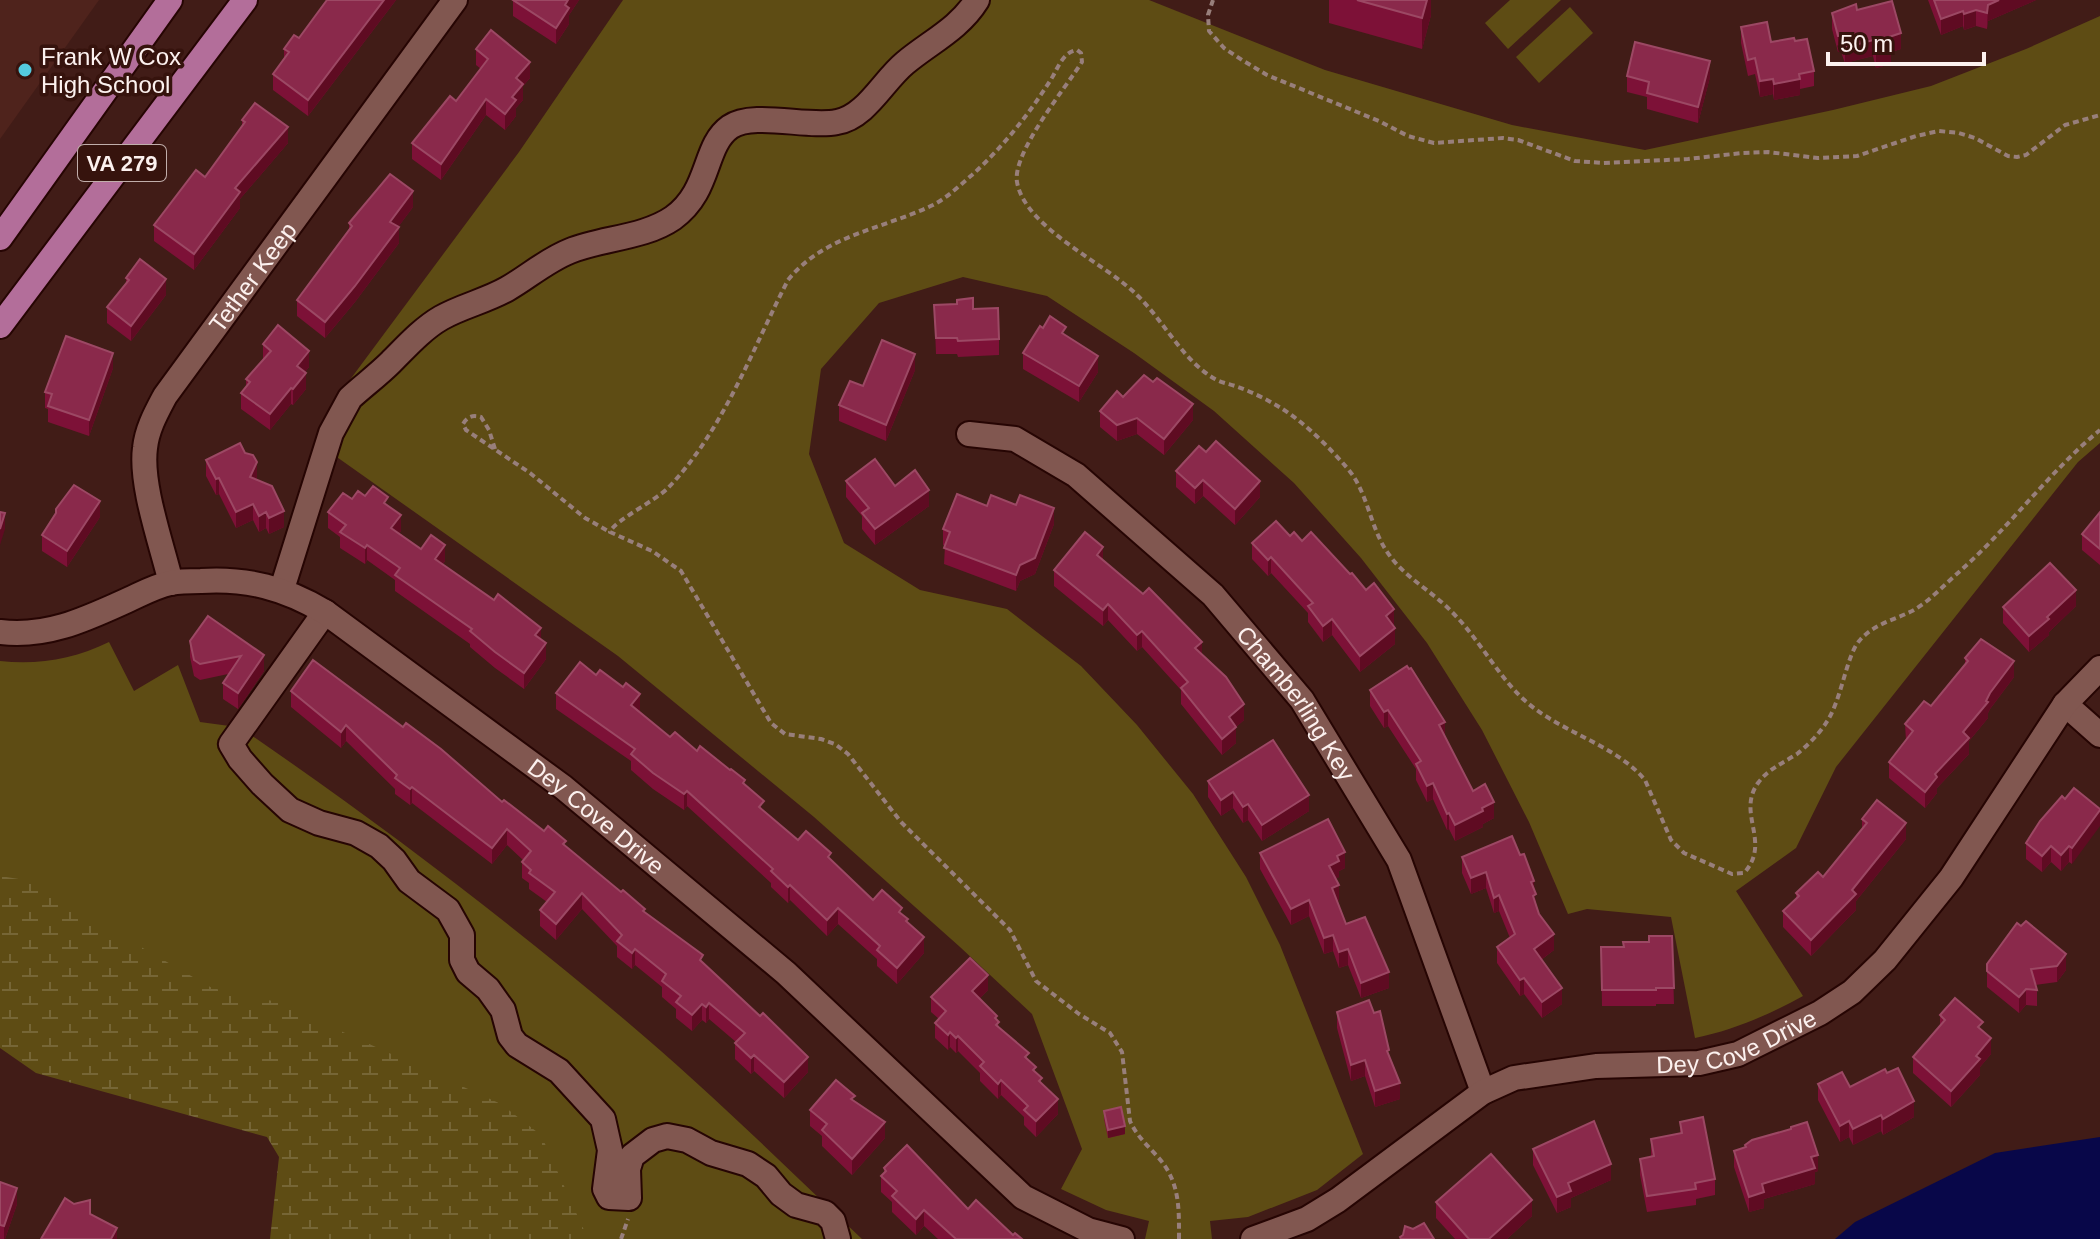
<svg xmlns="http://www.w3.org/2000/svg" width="2100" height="1239" font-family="Arial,sans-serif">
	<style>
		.built { fill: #4f231c }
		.grass { fill: #5e4c14 }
		.wetland { fill: url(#wetland-marsh) }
		.water { fill: #080749 }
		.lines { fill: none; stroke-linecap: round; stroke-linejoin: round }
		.minor-casing { stroke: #260503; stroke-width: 28 }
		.major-casing { stroke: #260503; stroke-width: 28 }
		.path { stroke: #987f7b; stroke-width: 4; stroke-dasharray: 6 4; stroke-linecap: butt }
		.minor { stroke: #815750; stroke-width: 24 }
		.major { stroke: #b36e9a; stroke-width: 24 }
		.wall { fill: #7d1137 }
		.shaded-wall { fill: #5f0b22 }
		.building { fill: #8a294b; stroke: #9c4864; stroke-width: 2 }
		.poi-dot { fill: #54cade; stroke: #36130d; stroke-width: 3 }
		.labels { text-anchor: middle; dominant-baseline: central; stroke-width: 7; stroke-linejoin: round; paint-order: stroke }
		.shield { fill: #36130d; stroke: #c1aeab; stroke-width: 2 }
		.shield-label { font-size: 22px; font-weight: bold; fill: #fcf1ef }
		.poi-label { font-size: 24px; fill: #fcf1ef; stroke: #36130d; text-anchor: start }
		.street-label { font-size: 24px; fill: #fcf1ef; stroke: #36130d }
	</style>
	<defs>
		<pattern id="wetland-marsh" width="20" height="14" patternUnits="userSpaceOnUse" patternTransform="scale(2)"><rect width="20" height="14" fill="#5e4c14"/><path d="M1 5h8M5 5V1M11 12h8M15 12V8" fill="none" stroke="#766636"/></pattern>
	</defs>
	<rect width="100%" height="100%" fill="#411c17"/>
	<path class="built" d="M0,0h99l-99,139z"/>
	<g class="grass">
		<path d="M623,0h526l176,70 187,55 133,25 188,-40 98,-24 95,-37 74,-33v427l-22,19 -242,305 -40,81 -60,43 67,105c-35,19 -69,34 -108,42l-24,-121 -84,-8 -19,5 -39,-92 -47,-92 -55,-87 -66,-85 -67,-75 -80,-72 -80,-58 -87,-57 -84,-19 -84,26 -58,66 -12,85 35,89 76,47 87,19 74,57 56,59 56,69 53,83 34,68 83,209 -46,36 -69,27 -38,4 2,18h-67l4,-18 -43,-11 -45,-21 21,-40 -50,-135 -72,-67 -146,-130 -196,-161 -301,-213 15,-39 187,-252z"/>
		<path d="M1510,0h51l-53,49 -23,-26z"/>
		<path d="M1570,7l23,26 -54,50 -23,-26z"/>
		<path d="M109,642l25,49 44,-26 22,57 37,5 11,6c130,89 256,185 377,287 82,69 159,145 237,219h-461l-401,-345v-233c39,4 74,-2 109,-19z"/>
	</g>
	<path class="wetland" d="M0,876l25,4 187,108 65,14 224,102 40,31 47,104h-318l9,-82 -12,-20 -231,-64 -36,-25z"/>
	<path class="water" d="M2100,1137v102h-265l20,-17 140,-69z"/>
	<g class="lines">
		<g class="minor-casing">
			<g id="minor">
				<path id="s1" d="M969,434l46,5 61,36 137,120 89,105 97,160 84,232"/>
				<path id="s2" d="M171,583c-9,-38 -31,-98 -26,-135 2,-19 11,-35 20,-52l290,-396"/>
				<path d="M282,589l49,-156 19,-35c13,-12 28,-23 41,-36 15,-15 31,-33 50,-44 21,-12 45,-17 66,-29 21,-12 40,-29 63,-38 32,-13 74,-13 103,-33 38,-27 30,-72 57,-91 23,-16 78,1 107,-5 29,-5 46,-41 68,-59 25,-21 54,-34 72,-63"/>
				<path d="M325,612l-94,132 9,15 22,25 28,26 29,13 37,10 23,13 15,14 15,21 39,29 14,25v25l6,12 20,17 15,21 7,26 7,9 42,26 44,48 7,31 -5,39 4,8 20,1 -1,-29 4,-13 21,-16 14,-4 20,4 24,13 37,11 18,12 15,18 15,11 29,8 8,8 5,18"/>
				<path id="s3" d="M0,632c48,6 88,-14 130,-33 13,-6 26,-13 40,-16 10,-2 21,-2 31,-2 46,-3 84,7 124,31l238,175 223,186 237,224 65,33 34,9"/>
				<path d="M2065,704l35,31"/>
				<path id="s4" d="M1253,1239l54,-20 31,-19 145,-108 31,-14 82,-12 103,-3 39,-9 82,-41 32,-21 33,-32 66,-82 114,-174 35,-36"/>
			</g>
		</g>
		<g class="major-casing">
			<g id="major">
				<path d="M0,238l170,-238"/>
				<path d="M0,326l245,-326"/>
			</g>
		</g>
		<g class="path">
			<path d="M1213,0l-5,15 1,16 15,17 18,12 25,15 112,46 29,15 26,7 69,-5 15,2 57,21 28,2 85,-4 54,-6 26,-1 50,6 39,-2 59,-20 23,-5 20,2 16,5 33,18 9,1 9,-2 39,-30 35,-10"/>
			<path d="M495,449l-6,-19 -8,-13c-8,-2 -13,-1 -18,7l3,6 64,43 55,45 25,14"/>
			<path d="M621,1239l7,-20"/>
			<path d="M1179,1239c0,-32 1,-58 -22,-83 -10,-11 -21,-21 -27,-35l-8,-69 -12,-19 -31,-19 -43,-33 -26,-51 -109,-108 -53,-68 -13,-10 -14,-5 -36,-5 -14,-11 -90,-152 -29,-20 -42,-19c4,-11 45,-31 58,-44 55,-57 84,-138 120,-208 36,-45 95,-51 145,-75 14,-7 27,-20 39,-30 31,-28 59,-63 81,-99 6,-11 11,-24 24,-26l4,3 1,9c-16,25 -70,91 -65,120 8,46 88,81 120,113 27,26 46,66 78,84 7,4 15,5 23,8 14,5 30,13 43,21 24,15 49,40 67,61 21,25 22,61 42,87 16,22 43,36 62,56 26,26 43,59 68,84 36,36 93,46 125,84l26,60 13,13 48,21 12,-1c28,-31 -8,-59 14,-90 10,-14 25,-20 39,-29 10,-8 22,-20 29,-31 16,-23 20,-68 34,-83 14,-16 34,-20 52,-29 17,-9 33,-27 47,-39 50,-44 90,-100 141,-142"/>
		</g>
		<use href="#minor" class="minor"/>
		<use href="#major" class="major"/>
	</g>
	<g class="wall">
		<path d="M327,0h69l-88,116 -35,-26v-16l11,-15v-10l15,-11z"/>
		<path d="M513,0h66l-10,15v9l-13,20 -43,-28z"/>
		<path d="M1329,0h102v15l-9,34 -93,-26z"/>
		<path d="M1928,0h108l-48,21 -1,8 -11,-3 -12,4 -1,-4 -22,9z"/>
		<path d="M1857,10l44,39 -10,3v12l-15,4 -3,-12 -28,7 -4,-11h-3l-6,-23v-16z"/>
		<path d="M1741,27l30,15 24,-1 19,30v15l-14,3v6l-26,5 -1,-6 -13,3 -5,-23 -7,2 -7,-33z"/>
		<path d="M476,49l54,29 -7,8v14l-7,8v8l-11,14 -19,-15 -45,65 -29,-21v-16l44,-42 25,-32 -5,-4z"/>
		<path d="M1627,76l83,1 -12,46 -51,-14v-12l-20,-5z"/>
		<path d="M242,120l46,23 -48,56v9l-46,62 -40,-29v-16l51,-48 37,-51z"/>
		<path d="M413,207l-15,20 1,16 -44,59 -30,36 -28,-22v-16l52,-70v-7z"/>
		<path d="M126,278l40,17 -35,46 -24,-18v-16l19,-23z"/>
		<path d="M934,305l39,4 26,30v16l-41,2 -1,-3h-21z"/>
		<path d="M1066,336l32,36 -19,30 -56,-33v-16z"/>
		<path d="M263,344l46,23 -4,5 1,17 -13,16 -2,-1 -21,26 -29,-21v-16l5,-6v-8l17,-19z"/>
		<path d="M113,368l-24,68 -41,-14v-13l-3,-1v-16z"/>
		<path d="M915,370l-29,71 -47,-20v-16l24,-19z"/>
		<path d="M1123,397l70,23 -29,35 -27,-21 -20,7 -17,-14v-16z"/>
		<path d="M206,460l51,18 -1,1 28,48 -15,7 -3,-6 -7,4 -6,-12 -17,8 -17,-34 -3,1 -10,-19z"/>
		<path d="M1176,471l84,26 -25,28 -32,-29 -8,8 -19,-17z"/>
		<path d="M846,481l49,5 34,20 -54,39 -13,-16v-13l-16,-19z"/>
		<path d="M365,496l23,10 13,25 -2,2 22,16 24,12 -2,3 98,75 5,20 -22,30 -29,-21 -25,-21v-3l-75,-53v-11l-28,-20 -2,4 -25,-16v-11l-12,-9v-16z"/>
		<path d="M987,506l67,18 -19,50 -15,7 -4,10 -72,-27 1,-18 -2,-1v-16z"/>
		<path d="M2100,512v53l-18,-15v-16z"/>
		<path d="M100,517l-33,50 -25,-16v-16z"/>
		<path d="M1290,536l12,5 92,84 -1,1 2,18 -35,28 -28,-37 -9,7 -15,-20v-9l-37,-40 -3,3 -16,-17v-16z"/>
		<path d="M1103,561l99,93 42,66 -8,7v16l-14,12 -41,-51v-14l-39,-43 -5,4 -29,-31 -5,6 -49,-40v-16z"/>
		<path d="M2076,606l-27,26v3l-20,17 -26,-29v-16z"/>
		<path d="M208,616l56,55 -26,38 -15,-10v-16l5,-9 -28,6 -6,-4 -4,-19v-16z"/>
		<path d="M1965,658l49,19 -24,32 -2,4v5l-19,23v13l-32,34v5l-12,15 -36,-30v-16l17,-21 -1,-17 26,-18 34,-41z"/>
		<path d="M1370,690l75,47 28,54 21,27 -11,6v3l-28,14 -6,-12 -2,1 -14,-31 -6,3 -11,-22v-11l-28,-43 -4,2 -14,-22z"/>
		<path d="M291,691l211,111 64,45 79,66 58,50 105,109 -24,26 -30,-27 -3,3 -16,-15v-16l1,-1 -27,-23 -3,4 -4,-3 -10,11 -16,-13v-9l-14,-12v-10l-27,-22 -3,4 -15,-12v-11l-35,-37 -26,31 -16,-14v-16l7,-8 -18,-13v-6l-7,-5v-16l1,-2 -16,-15 -15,19 -80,-61 -2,2 -15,-11v-5l-49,-48 -5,7 -50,-41z"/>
		<path d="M556,693l84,17 -1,2 31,25 27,14 48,35 19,25 34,29 33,20 42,40 29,15 22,38 -27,31 -20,-18v-7l-39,-35 -11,12 -37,-36 -2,3 -17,-16v-4l-84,-77 -3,4 -31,-21 -22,-19v-9l-75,-52z"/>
		<path d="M1208,781l101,30 -47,30 -14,-21 -5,3 -10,-15 -12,8 -13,-19z"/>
		<path d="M2074,788l-2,76 -3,-2 -8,9 -10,-9 -9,10 -16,-13v-16z"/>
		<path d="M1862,819l44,20 -50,62v9l-45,46 -28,-29v-16l13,-12v-6l27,-16 39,-47z"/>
		<path d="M1260,853l85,15 -6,3v6l-3,1 3,22 -2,1 9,23 43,64 -28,10 -13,-33 -9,3 -6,-17 -9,3 -15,-38 -18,9 -31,-56z"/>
		<path d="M1462,857l72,33 2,16 18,44 -13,10 21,44 -20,14 -18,-24 -4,2 -23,-33v-16l13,-9 -11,-27 -5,2 -8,-25 -15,6 -9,-21z"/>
		<path d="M2017,923l49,47 -9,12 -22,3 2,5v16l-11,-1 -7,8 -32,-26v-23z"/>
		<path d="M1672,936l2,68h-18v2h-54l-1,-59h23z"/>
		<path d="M988,990l-8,8 17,23 2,6 30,33 29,54 -22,23 -12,-12v-8l-23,-22 -3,4 -18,-18v-8l-22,-22 -2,2 -6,-6 -2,3 -13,-12v-15l4,-4 -8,-7v-15z"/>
		<path d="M1337,1012l52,44 11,43 -25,8 -10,-31 -14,5 -14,-53z"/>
		<path d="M1940,1015l43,15 8,24 -11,13v8l-29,32 -38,-34v-16l27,-30z"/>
		<path d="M1818,1084l32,3 64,30 -31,18 -2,-4 -28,14 -4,-8 -9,5 -22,-42z"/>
		<path d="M855,1101l30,37 -33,37 -30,-29v-10l-12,-10v-16z"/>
		<path d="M1104,1111l21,23 -17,4 -4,-19z"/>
		<path d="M1680,1122l35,57v16l-19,4v6l-49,7 -7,-37v-16l11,-2v-18l29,-6z"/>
		<path d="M1745,1145l73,26 -3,1v12l-51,15v9l-15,4 -15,-45v-16l11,-3z"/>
		<path d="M1533,1149l78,31 -40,18v9l-14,6 -24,-48z"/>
		<path d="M884,1168l84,41 45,26 9,4h-84l-14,-13 -8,9 -24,-23v-10l-11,-10v-16l3,-3z"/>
		<path d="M0,1182l17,22 -12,35h-5z"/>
		<path d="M1436,1202l96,14 -25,23h-52l-19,-21z"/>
	</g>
	<g class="shaded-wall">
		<path d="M384,0h12l-88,116v-16z"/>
		<path d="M568,0h11l-10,15v9l-13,20v-16l9,-23z"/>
		<path d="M1427,0h4v15l-9,34v-31z"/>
		<path d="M1999,0h37l-48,21 -1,8 1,-24z"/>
		<path d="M1976,10v16l-12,4v-16z"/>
		<path d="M1963,11v15l-22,9v-16z"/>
		<path d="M1901,33v16l-10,3v12l-15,4v-16l13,-15z"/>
		<rect x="1838" y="36" width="3" height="16"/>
		<path d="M1873,40v16l-28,7v-15z"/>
		<path d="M1710,61v16l-12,46v-16z"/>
		<path d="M530,62v16l-7,8v14l-7,8v8l-11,14v-16l7,-17 4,-19z"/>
		<path d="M1773,79v15l-13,3v-16z"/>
		<path d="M1800,79v16l-26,5v-16z"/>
		<path d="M486,99v16l-45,65v-16z"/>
		<path d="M288,127v16l-48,56v9l-46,62v-16l41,-66z"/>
		<path d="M413,191v16l-23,31v-16z"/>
		<path d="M399,227v16l-44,59 -30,36v-16z"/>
		<path d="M166,279v16l-35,46v-15z"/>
		<path d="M309,351v16l-12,15v-16z"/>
		<path d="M113,353v15l-24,68v-16z"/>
		<path d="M915,354v16l-29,71v-16z"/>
		<path d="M1098,356v16l-19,30v-16z"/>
		<path d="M306,373v16l-13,16v-16z"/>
		<path d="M291,388v16l-21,26v-16z"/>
		<path d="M1193,404v16l-29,35v-16z"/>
		<path d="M1137,418v16l-20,7v-16z"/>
		<path d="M257,462v16l-7,15v-16z"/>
		<path d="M219,478v16l-3,1v-16z"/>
		<path d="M1203,480v16l-8,8v-16z"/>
		<path d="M1260,481v16l-25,28v-16z"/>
		<path d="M929,490v16l-54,39v-16z"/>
		<path d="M100,501v16l-33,50v-16z"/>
		<path d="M253,504v16l-17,8v-16z"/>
		<path d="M1054,508v16l-19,50 -15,7 -4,10v-16l4,-10z"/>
		<path d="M284,511v16l-15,7v-16z"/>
		<path d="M266,512v16l-7,4v-16z"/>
		<path d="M5,513v16l-5,16v-16z"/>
		<path d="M401,515v16l-10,13v-16z"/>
		<path d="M367,545v15l-2,4v-16z"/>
		<path d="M445,545v16l-10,14v-16z"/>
		<path d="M1103,547v16l-6,-8z"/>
		<path d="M1271,557v16l-3,3v-16z"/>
		<path d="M2076,590v16l-27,26v3l-20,17v-16z"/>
		<path d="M1108,604v16l-5,6v-16z"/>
		<path d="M1394,609v16l-8,7v-16z"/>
		<path d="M1332,619v16l-9,7v-16z"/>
		<path d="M541,628v16l-6,-9z"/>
		<path d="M1395,628v16l-35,28v-16z"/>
		<path d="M1142,631v16l-5,4v-16z"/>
		<path d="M1202,642v16l-7,-10z"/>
		<path d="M546,643v16l-22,30v-16z"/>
		<path d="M264,655v16l-26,38v-16z"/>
		<path d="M2014,661v16l-24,32 -2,4v5l-19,23v13l-32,34v5l-12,15v-16l10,-18 51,-73 4,-8z"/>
		<path d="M640,694v16l-9,11v-16z"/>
		<path d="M1244,704v16l-15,13v-16z"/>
		<path d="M1388,710v16l-4,2v-16z"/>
		<path d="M1445,722v16l-6,-13z"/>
		<path d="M346,725v16l-5,7v-16z"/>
		<path d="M1236,727v16l-14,12v-16z"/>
		<path d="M1433,783v16l-6,3v-16z"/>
		<path d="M412,787v16l-2,2v-16z"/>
		<path d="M687,791v15l-3,4v-16z"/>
		<path d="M1233,792v16l-12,8v-16z"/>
		<path d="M1309,795v16l-47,30v-16z"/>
		<path d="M1494,802v16l-11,6v3l-28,14v-16z"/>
		<path d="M1248,804v16l-5,3v-16z"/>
		<path d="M2100,810v16l-28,38v-16z"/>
		<path d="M1449,813v16l-2,1v-16z"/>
		<path d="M1906,823v16l-50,62v9l-45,46v-16z"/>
		<path d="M507,829v16l-15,19v-16z"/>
		<path d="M2051,846v16l-9,10v-16z"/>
		<path d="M2069,846v16l-8,9v-16z"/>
		<path d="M1345,852v16l-6,3v6l-10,5v-16l8,-10z"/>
		<path d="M1486,872v16l-15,6v-16z"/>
		<path d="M1534,881l2,29 -3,2 -2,-30z"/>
		<path d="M790,885v15l-2,3v-16z"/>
		<path d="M1339,885v15l-7,4v-16z"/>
		<path d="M582,893v16l-26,31v-16z"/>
		<path d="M1499,895v16l-5,2v-15z"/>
		<path d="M1309,900v16l-18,9v-16z"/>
		<path d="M838,908v16l-11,12v-16z"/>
		<path d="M1554,934v16l-20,15v-16z"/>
		<path d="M1333,935v16l-9,3v-16z"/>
		<path d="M924,937v16l-27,31v-16z"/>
		<path d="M635,949v16l-3,4v-16z"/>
		<path d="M1348,949v16l-9,3v-16z"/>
		<path d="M2066,954v16l-9,12v-16z"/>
		<path d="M1389,972v16l-28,10v-15z"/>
		<path d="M988,975v15l-16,16v-15z"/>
		<path d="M1524,978v16l-4,2v-16z"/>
		<path d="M1562,988v16l-20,14v-16z"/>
		<path d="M2026,989v16l-7,8v-16z"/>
		<path d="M709,1003v16l-3,4v-16z"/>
		<path d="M702,1004v16l-10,11v-16z"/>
		<path d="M950,1032v15l-2,3v-15z"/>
		<path d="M958,1036v15l-2,2v-15z"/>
		<path d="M1991,1038v16l-11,13v8l-29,32v-16l25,-35z"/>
		<path d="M754,1055v16l-3,3v-16z"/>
		<path d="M808,1057v15l-24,26v-16z"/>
		<path d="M1365,1060v16l-14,5v-16z"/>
		<path d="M1001,1080v15l-3,4v-15z"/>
		<path d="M1400,1083v16l-25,8v-16z"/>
		<path d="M1058,1099v15l-22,23v-16z"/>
		<path d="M1914,1101v16l-31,18v-16z"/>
		<path d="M1881,1115v16l-28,14v-16z"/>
		<path d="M1849,1121v16l-9,5v-16z"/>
		<path d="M885,1122v16l-33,37v-16z"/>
		<path d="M1125,1126v8l-17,4v-8z"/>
		<path d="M1818,1155v16l-3,1v12l-51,15v9l-15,4v-15l13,-13z"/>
		<path d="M1611,1164v16l-40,18v9l-14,6v-16l11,-14z"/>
		<path d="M17,1188v16l-12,35h-1v-13z"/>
		<path d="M1532,1200v16l-25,23h-18z"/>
		<path d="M924,1210v16l-8,9v-16z"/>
		<path d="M117,1228v11h-6z"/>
	</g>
	<g class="building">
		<path d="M327,0h57l-76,100 -35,-26 16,-22 -5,-3 10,-14 5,3z"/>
		<path d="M513,0h55l-3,5 4,3 -13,20z"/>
		<path d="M1357,0h70l-5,18z"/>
		<path d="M1934,0h65l-11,5 -1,8 -11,-3 -12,4 -1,-3 -22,8z"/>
		<path d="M1892,1l9,32 -12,4 2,11 -15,4 -3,-12 -28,8 -4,-12h-3l-6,-23 24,-9 1,6z"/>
		<path d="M1767,22l4,20 23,-4 1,3 12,-2 7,32 -15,3 1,5 -26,5 -1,-5 -13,2 -5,-23 -7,2 -7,-33z"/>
		<path d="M491,30l39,32 -14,16 7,6 -11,13 4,3 -11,14 -19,-15 -45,65 -29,-21 38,-47 6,5 32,-42 -12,-10z"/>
		<path d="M1635,42l75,19 -12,46 -51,-14 2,-11 -22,-6z"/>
		<path d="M255,103l33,24 -53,61 5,4 -46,62 -40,-29 42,-55 9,7 40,-55 -3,-2z"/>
		<path d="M390,174l23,17 -23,31 9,5 -44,59 -30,36 -28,-22 55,-74 -3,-3z"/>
		<path d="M140,259l26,20 -35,47 -24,-19 22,-27 -3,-2z"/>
		<path d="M973,298v11l25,-1 1,31 -41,2 -1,-3h-21l-2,-33 23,-1v-4z"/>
		<path d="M1050,316l16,11 -4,6 36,23 -19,30 -56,-33 17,-27 3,2z"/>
		<path d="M278,325l31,26 -12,15 9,7 -13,16 -2,-1 -21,26 -29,-21 9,-11 -4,-3 25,-28 -8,-7z"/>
		<path d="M66,336l47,17 -24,67 -41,-14 4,-12 -7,-2z"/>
		<path d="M882,340l33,14 -29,71 -47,-20 11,-24 13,5z"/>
		<path d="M1144,375l9,7 4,-4 36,26 -29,35 -27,-21 -20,7 -17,-14 17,-20 6,6z"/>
		<path d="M1216,441l44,40 -25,28 -32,-29 -8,8 -19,-17 23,-25 7,6z"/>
		<path d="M240,443l5,10 8,2 4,7 -7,15 22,9 12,25 -15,7 -3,-6 -7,4 -6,-12 -17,8 -17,-34 -3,1 -10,-19z"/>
		<path d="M875,459l20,27 20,-16 14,20 -54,39 -13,-16 7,-5 -23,-27z"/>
		<path d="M74,485l26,16 -33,50 -25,-16 14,-22v-4z"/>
		<path d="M373,486l15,11 -4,6 17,12 -10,13 30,21 10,-14 14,10 -10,14 59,41 4,-6 43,34 -6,7 11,8 -22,30 -29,-21 -25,-21 2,-2 -77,-54 5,-7 -33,-23 -2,3 -25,-16 6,-7 -18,-13 15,-19 9,6 6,-8 7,5z"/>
		<path d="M957,494l30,12 4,-11 25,10 4,-10 34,13 -19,50 -15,7 -4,10 -72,-27 6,-16 -7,-3z"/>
		<path d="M0,512l5,1 -5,16z"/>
		<path d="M2100,512v37l-18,-15z"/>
		<path d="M1276,521l14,15 4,-4 8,9 9,-9 39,42 2,-1 14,17 8,-7 20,26 -8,7 9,12 -35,28 -28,-37 -9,7 -15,-20 5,-3 -42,-46 -3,3 -16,-17z"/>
		<path d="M1085,532l18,15 -6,8 46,39 6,-6 53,54 -7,6 31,29 18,27 -15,13 7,10 -14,12 -41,-51 7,-6 -46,-51 -5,4 -29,-31 -5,6 -49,-40z"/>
		<path d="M2050,563l26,27 -29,27 2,2 -20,17 -26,-29z"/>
		<path d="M208,616l56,39 -26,38 -15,-10 18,-27 -41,8 -6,-4 -4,-19z"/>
		<path d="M1981,639l33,22 -24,32 -4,8 2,1 -25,30 6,6 -34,36 2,3 -12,15 -36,-30 24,-31 -8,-7 19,-23 7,5 37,-45 -3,-3z"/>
		<path d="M313,660l90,67 3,-4 35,26 61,53 2,-2 40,31 4,-5 18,15 -3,3 58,48 2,-2 22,19 -2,2 60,44 -3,5 60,56 3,-3 45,44 -24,25 -30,-27 -3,3 -16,-15 10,-10 -36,-30 -3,4 -4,-3 -10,11 -16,-13 5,-6 -19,-15 4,-7 -31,-25 -3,4 -15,-12 5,-6 -40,-42 -26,31 -16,-14 15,-18 -26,-19 2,-3 -9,-8 9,-11 -24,-22 -15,19 -80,-61 -2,2 -15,-11 2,-3 -51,-50 -5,7 -50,-41z"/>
		<path d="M580,662l16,13 4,-5 23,17 3,-4 14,11 -9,11 39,32 5,-5 22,19 3,-5 30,24 1,-1 14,11 -2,3 21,18 -5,6 39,33 8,-9 25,22 -3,4 45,43 9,-10 20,18 -3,4 9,7 -2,2 18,16 -27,31 -20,-18 3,-4 -42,-38 -11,12 -37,-35 -2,2 -17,-16 2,-2 -86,-78 -3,3 -31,-21 -22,-19 4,-5 -79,-56z"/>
		<path d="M1407,666l2,3 2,-1 34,54 -6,3 34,66 12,-7 9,18 -12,6 1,3 -28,14 -6,-12 -2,1 -14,-31 -6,3 -11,-22 5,-3 -33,-51 -4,2 -14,-22z"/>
		<path d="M1273,740l36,55 -47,30 -14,-21 -5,3 -10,-15 -12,8 -13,-19z"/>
		<path d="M2074,788l26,21v1l-28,38 -3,-2 -8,9 -10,-9 -9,10 -16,-13 14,-22 22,-25 3,3z"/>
		<path d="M1877,800l29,23 -54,67 4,4 -45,46 -28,-29 16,-15 -3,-3 22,-21 5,5 44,-54 -5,-4z"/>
		<path d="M1328,819l17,33 -8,4 2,5 -10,5 10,19 -7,3 14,36 19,-7 24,55 -28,11 -13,-34 -9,3 -6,-17 -9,3 -15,-38 -18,9 -31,-56z"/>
		<path d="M1512,836l8,19 4,-1 10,27 -3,1 5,12 -3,2 6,18 15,20 -20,15 28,39 -20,14 -18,-24 -4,2 -23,-33 18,-13 -16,-39 -5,3 -8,-26 -15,6 -9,-21z"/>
		<path d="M2026,921l40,33 -9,12 -26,3 6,21 -11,-1 -7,8 -32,-26v-7l30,-41 4,3z"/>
		<path d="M1649,936h23l2,52h-18v2h-54l-1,-43h23l-1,-5h26z"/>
		<path d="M970,958l18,17 -16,16 25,25 -2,2 4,4 -3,3 33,28 -4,4 11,10 -3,3 9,8 -3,3 19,18 -22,22 -12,-11 4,-4 -27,-26 -3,4 -18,-18 4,-4 -26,-26 -2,2 -6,-6 -2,3 -13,-12 11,-12 -15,-14z"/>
		<path d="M1955,998l28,24 -5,5 13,11 -15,18 4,3 -29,32 -38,-34 32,-37 -5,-5z"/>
		<path d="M1369,1000l5,13 6,-2 9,39 -2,1 13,32 -25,8 -10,-31 -14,5 -14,-53z"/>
		<path d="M1898,1068l16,33 -31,18 -2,-4 -28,14 -4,-8 -9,5 -22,-42 24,-12 8,15 35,-18 2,4z"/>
		<path d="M836,1080l19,16 -4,3 34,23 -33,37 -30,-29 5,-6 -17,-14z"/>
		<path d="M1121,1107l4,19 -17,4 -4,-19z"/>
		<path d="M1703,1117l12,62 -20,4 1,6 -49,7 -7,-37 14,-3 -3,-17 31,-6 -2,-11z"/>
		<path d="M1594,1121l17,43 -43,19 3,8 -14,6 -24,-48z"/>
		<path d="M1807,1122l11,33 -7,2 4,11 -53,16 2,8 -15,5 -15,-46 12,-4 -1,-2 7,-5 39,-11v-2z"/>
		<path d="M907,1145l61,64 8,-9 37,35 2,-2 7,6h-66l-32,-29 -8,9 -24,-23 5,-5 -16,-15 5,-5 -2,-3z"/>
		<path d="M1491,1154l41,46 -43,39h-20l-33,-37z"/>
		<path d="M0,1182l17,6 -13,38 -4,-1z"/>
		<path d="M65,1198l9,6 16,-4v14l27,14 -6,11h-70z"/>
		<path d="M1424,1223l10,16h-33l-1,-2 3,-2 2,-9 8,3z"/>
	</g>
	<circle class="poi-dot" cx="25" cy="70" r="8"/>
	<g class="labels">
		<rect class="shield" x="78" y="145" width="88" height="36" rx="6"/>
		<g class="shield-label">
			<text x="122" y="163">VA 279</text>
		</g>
		<g class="poi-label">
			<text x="41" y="56">Frank W Cox<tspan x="41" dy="28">High School</tspan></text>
		</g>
		<g class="street-label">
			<text stroke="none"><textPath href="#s2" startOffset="342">Tether Keep</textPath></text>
			<text stroke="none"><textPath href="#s1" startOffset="436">Chamberling Key</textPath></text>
			<text stroke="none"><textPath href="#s3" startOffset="680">Dey Cove Drive</textPath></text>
			<text stroke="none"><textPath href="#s4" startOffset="536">Dey Cove Drive</textPath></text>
		</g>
	</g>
	<path d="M1828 52v12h156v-12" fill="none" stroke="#fcf1ef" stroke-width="4"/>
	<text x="1840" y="52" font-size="24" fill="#fcf1ef" stroke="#36130d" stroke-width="6" paint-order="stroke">50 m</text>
</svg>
